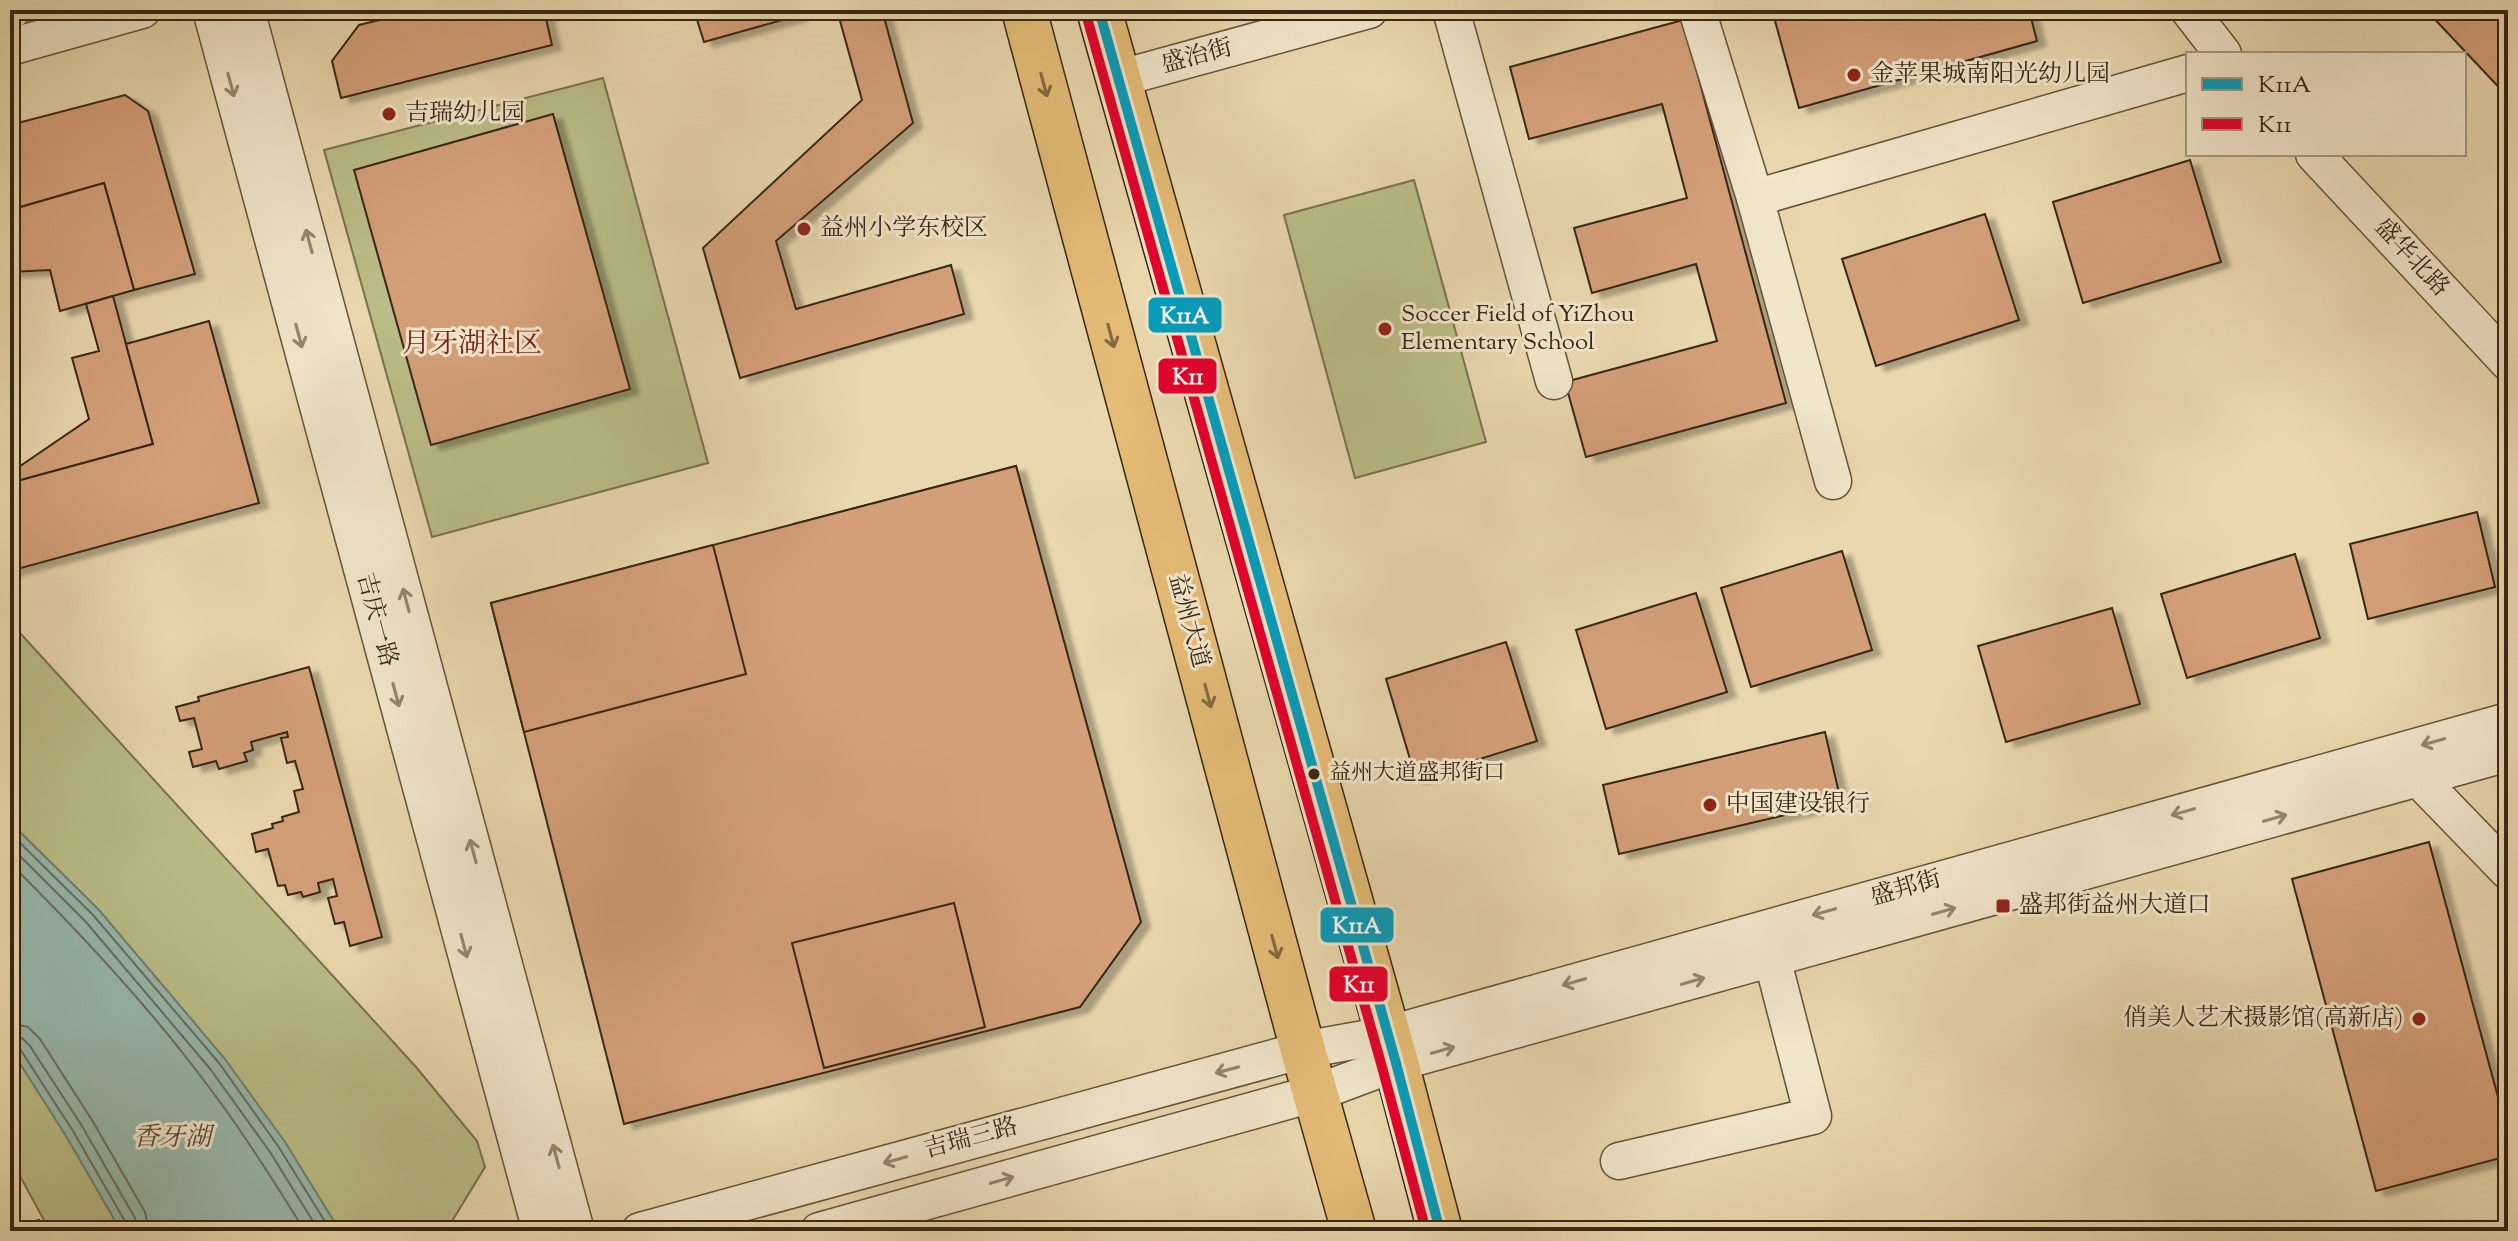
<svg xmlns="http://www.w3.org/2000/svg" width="2518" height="1241" font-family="'Sorts Mill Goudy','Noto Serif SC',serif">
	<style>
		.green { fill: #babd87; stroke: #78724e; stroke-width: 2 }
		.water { fill: #97b9ac; stroke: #717f6f; stroke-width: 2 }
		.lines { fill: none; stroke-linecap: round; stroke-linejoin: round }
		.shore { stroke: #677060; stroke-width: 2 }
		.building { fill: #d39f79; stroke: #372714; stroke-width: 2; filter: url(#shadow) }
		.minor-tunnel { stroke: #c5b48e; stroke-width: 36; stroke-dasharray: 36 18; stroke-linecap: butt }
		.minor-casing { stroke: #64533a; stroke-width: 39 }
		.major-casing { stroke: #372714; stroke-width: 47 }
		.minor { stroke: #f1e5ca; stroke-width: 36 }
		.major { stroke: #e4bc76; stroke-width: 44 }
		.bus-1-casing { stroke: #f1e5ca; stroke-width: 16 }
		.bus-2-casing { stroke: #f1e5ca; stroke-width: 16 }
		.bus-1 { stroke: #069cbb; stroke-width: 10 }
		.bus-2 { stroke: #e4002b; stroke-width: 10 }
		.oneway { stroke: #94866f }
		.oneway2 { stroke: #856a40 }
		.poi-dot { fill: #8f2418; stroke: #f1e5ca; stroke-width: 3 }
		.bus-dot { fill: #372714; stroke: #f1e5ca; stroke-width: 3 }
		.labels { text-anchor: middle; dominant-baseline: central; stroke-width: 6; stroke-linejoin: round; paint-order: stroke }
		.bus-label { font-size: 22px; fill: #372714; stroke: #f1e5ca; text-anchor: start }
		.street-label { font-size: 24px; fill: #372714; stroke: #f1e5ca }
		.poi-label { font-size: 24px; fill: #372714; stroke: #f1e5ca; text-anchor: start }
		.water-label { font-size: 26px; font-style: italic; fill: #4f4c3a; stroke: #f1e5ca }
		.quarter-label { font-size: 28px; fill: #7a1f14; stroke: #f1e5ca }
		.line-badge { stroke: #f1e5ca; stroke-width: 3 }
		.badge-label { font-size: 22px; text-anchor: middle; font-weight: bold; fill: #fff }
	</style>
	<defs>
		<filter id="shadow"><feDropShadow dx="9" dy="5" stdDeviation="2" flood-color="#0004"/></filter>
	</defs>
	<rect width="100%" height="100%" fill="#e9d7ad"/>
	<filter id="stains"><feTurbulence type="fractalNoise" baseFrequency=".0025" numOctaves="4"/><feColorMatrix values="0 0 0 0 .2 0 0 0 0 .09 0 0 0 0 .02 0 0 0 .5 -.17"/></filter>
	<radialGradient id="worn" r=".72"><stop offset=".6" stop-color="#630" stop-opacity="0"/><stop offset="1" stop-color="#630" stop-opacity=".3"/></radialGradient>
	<g class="green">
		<path d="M603,78l105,385 -276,74 -108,-387z"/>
		<path d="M1414,180l72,262 -131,36 -71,-263z"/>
		<path d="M10,622l406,445 61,74 8,26 -39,64h-396l-40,-73z"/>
	</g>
	<path class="water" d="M10,822l89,88 126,149 60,83 55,89h-219l-55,-95 -56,-88z"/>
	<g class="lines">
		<g class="shore">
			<path d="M10,833l83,82 126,148 59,83 53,85"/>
			<path d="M10,846l76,76 125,148 59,82 49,79"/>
			<path d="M10,863c68,68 134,138 192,215 38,49 70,101 103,153"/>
			<path d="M10,1023l18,4 12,12 52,81 53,92 4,19"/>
			<path d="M10,1035l12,3 8,8 52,80 53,92 2,13"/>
			<path d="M10,1045l10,4 53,82 53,92 1,8"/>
		</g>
	</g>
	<g class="building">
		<path d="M421,10h123l8,35 -211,53 -9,-37 27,-36z"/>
		<path d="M694,10h105l1,5 -96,27z"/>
		<path d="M837,10h45l31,113 -137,118 20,68 155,-44 13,49 -224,64 -37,-130 159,-148z"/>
		<path d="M1772,10h257l8,31 -238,67z"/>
		<path d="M2426,10h82v87z"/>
		<path d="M1683,20l103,383 -200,54 -21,-75 152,-41 -21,-77 -104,29 -18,-65 113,-30 -25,-94 -133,35 -19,-72z"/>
		<path d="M125,95l23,16 47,163 -61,16 -30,-107 -94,27v-85z"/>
		<path d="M553,114l77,275 -199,56 -77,-275z"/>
		<path d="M2190,160l31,102 -138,41 -30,-101z"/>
		<path d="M104,183l30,107 -74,21 -10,-41 -40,2v-62z"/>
		<path d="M1985,214l34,106 -143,46 -34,-107z"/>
		<path d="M113,296l40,148 -143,39v-10l79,-54 -17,-61 27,-7 -13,-47z"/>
		<path d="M209,321l50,182 -249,68v-88l143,-39 -27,-100z"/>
		<path d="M1016,466l34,129 -222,58 -34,-129z"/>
		<path d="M1016,466l125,456 -61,85 -456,117 -133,-521z"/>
		<path d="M2477,512l18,75 -127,32 -18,-75z"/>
		<path d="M713,545l33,129 -222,58 -33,-129z"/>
		<path d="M1842,551l30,99 -121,37 -30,-99z"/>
		<path d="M2295,554l25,84 -133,40 -26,-84z"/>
		<path d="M1696,593l31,99 -121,37 -30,-99z"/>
		<path d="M2112,608l28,96 -134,38 -28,-96z"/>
		<path d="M1506,642l31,99 -121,38 -30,-100z"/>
		<path d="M309,667l73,270 -32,9 -6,-24 -9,2 -7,-26 9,-2 -4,-17 -15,4 2,9 -17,5 -2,-5 -13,3 -3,-10 -7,1 -10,-37 -12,3 -4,-18 21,-6 -1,-4 11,-3 -1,-4 17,-5 -5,-21 9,-2 -8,-28 -8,2 -6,-25 7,-1 -1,-5 -36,10 2,8 -9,3 3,8 -28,8 -3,-8 -23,6 -4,-15 13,-3 -8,-31 -14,3 -4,-14 23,-6 -1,-4z"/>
		<path d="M1825,732l16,70 -222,52 -16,-69z"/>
		<path d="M2429,842l79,292v22l-132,35 -84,-312z"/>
		<path d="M954,903l31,124 -161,41 -32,-125z"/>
		<path d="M39,1220l3,11h-32v-7l3,-1 1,4z"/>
		<path d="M1227,1225l1,6h-23z"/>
	</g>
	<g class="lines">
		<path class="minor-tunnel" d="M10,25l53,-15"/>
		<g class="minor-casing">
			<g id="minor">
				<path d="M211,10l330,1221"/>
				<path d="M246,10l330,1221"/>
				<path d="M1451,10l103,371"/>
				<path d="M1697,10l58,188 78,283"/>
				<path d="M2189,10l34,44"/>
				<path d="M10,11l2,-1"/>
				<path d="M10,47l132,-37"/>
				<path d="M1117,79l252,-69"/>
				<path d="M2314,154l194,208"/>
				<path d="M1755,198l433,-125"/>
				<path d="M2418,778l90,93"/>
				<path d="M1619,1161l194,-45 -41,-158"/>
				<path d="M640,1231l663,-181 83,-15 1122,-314"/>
				<path d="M819,1231l497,-138 80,-30 1112,-310"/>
			</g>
		</g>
		<g class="major-casing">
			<g id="major">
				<path d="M1024,10l279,1040 51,181"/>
				<path d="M1099,10l297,1053 44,168"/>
			</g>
		</g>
		<use href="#minor" class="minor"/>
		<use href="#major" class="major"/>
		<g class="bus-1-casing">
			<path id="bus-1" d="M1099,10l297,1053 44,168"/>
		</g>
		<g class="bus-2-casing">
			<path id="bus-2" d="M1086,14l296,1053 44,164"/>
		</g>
		<use href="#bus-1" class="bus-1"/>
		<use href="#bus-2" class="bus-2"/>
	</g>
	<defs><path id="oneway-shaft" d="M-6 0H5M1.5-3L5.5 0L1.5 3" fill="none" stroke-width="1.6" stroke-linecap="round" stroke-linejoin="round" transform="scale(2)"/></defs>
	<g class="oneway">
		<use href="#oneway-shaft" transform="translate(231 85) rotate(75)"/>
		<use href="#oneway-shaft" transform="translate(309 241) rotate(-105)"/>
		<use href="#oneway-shaft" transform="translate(299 336) rotate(75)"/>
		<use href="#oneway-shaft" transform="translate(406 600) rotate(-105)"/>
		<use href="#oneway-shaft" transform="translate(396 695) rotate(75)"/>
		<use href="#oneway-shaft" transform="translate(2433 742) rotate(164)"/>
		<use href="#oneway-shaft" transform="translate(2183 812) rotate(164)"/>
		<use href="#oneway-shaft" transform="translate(2275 818) rotate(-16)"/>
		<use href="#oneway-shaft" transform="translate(473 851) rotate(-105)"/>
		<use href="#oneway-shaft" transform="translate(1944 911) rotate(-16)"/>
		<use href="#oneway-shaft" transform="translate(1824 912) rotate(164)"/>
		<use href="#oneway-shaft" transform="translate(464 946) rotate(75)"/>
		<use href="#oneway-shaft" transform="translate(1693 981) rotate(-16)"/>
		<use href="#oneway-shaft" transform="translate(1574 982) rotate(164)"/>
		<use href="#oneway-shaft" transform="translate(1443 1050) rotate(-16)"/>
		<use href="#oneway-shaft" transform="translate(1227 1070) rotate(165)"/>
		<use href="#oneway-shaft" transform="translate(556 1156) rotate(-105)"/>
		<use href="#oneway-shaft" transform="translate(895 1160) rotate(164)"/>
		<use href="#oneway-shaft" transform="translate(1002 1180) rotate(-16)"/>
	</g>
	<g class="oneway2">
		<use href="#oneway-shaft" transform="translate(1044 85) rotate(75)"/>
		<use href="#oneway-shaft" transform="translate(1111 336) rotate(75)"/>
		<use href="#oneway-shaft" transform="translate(1208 696) rotate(75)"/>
		<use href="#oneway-shaft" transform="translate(1275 947) rotate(75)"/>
	</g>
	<g class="poi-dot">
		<circle cx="1854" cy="75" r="8"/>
		<circle cx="389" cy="114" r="8"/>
		<circle cx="804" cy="229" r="8"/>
		<circle cx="1385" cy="329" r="8"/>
		<circle cx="1710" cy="805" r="8"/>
		<rect x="1995" y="898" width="16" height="16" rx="4"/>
		<circle cx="2419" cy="1019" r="8"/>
	</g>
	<circle class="bus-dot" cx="1314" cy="774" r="7"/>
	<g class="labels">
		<g class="bus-label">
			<text x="1329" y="774">益州大道盛邦街口</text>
		</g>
		<g class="street-label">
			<text transform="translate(1197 57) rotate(-15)">盛治街</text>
			<text transform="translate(2411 258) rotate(47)">盛华北路</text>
			<text transform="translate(376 620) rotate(75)">吉庆一路</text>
			<text transform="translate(1188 621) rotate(75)">益州大道</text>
			<text transform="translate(1906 889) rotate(-16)">盛邦街</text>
			<text transform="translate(971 1139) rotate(-15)">吉瑞三路</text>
		</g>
		<g class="poi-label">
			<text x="1870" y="75">金苹果城南阳光幼儿园</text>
			<text x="405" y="114">吉瑞幼儿园</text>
			<text x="820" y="229">益州小学东校区</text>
			<text x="1401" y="315">Soccer Field of YiZhou<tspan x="1401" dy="28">Elementary School</tspan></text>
			<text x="1726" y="805">中国建设银行</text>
			<text x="2019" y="906">盛邦街益州大道口</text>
			<text x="2403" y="1019" text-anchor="end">俏美人艺术摄影馆(高新店)</text>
		</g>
		<g class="water-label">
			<text x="172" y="1138">香牙湖</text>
		</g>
		<g class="quarter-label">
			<text x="472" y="345">月牙湖社区</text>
		</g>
	</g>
	<g class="line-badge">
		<rect x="1147" y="296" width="76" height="38" rx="8" fill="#069cbb"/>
		<rect x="1157" y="357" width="61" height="38" rx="8" fill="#e4002b"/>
		<rect x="1319" y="906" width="76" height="38" rx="8" fill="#069cbb"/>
		<rect x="1328" y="965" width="61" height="38" rx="8" fill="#e4002b"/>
	</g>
	<g class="badge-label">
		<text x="1185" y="323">K11A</text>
		<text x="1188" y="384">K11</text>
		<text x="1357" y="933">K11A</text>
		<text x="1359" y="992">K11</text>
	</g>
	<rect width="2518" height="1241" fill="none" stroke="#e9d7ad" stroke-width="40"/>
	<rect x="12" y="12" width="2494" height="1217" fill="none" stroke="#372714" stroke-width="4"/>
	<rect x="20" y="20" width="2478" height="1201" fill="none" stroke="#372714" stroke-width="2"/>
	<rect x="2186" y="52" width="280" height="104" fill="#f1e5ca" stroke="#a79981" stroke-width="2"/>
	<rect x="2202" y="78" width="40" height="12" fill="#069cbb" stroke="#a79981" stroke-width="2"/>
	<text x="2258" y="92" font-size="24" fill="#372714">K11A</text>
	<rect x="2202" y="118" width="40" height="12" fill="#e4002b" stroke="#a79981" stroke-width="2"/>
	<text x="2258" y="132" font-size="24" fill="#372714">K11</text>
	<rect width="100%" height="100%" filter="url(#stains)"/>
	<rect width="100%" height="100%" fill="url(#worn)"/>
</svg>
